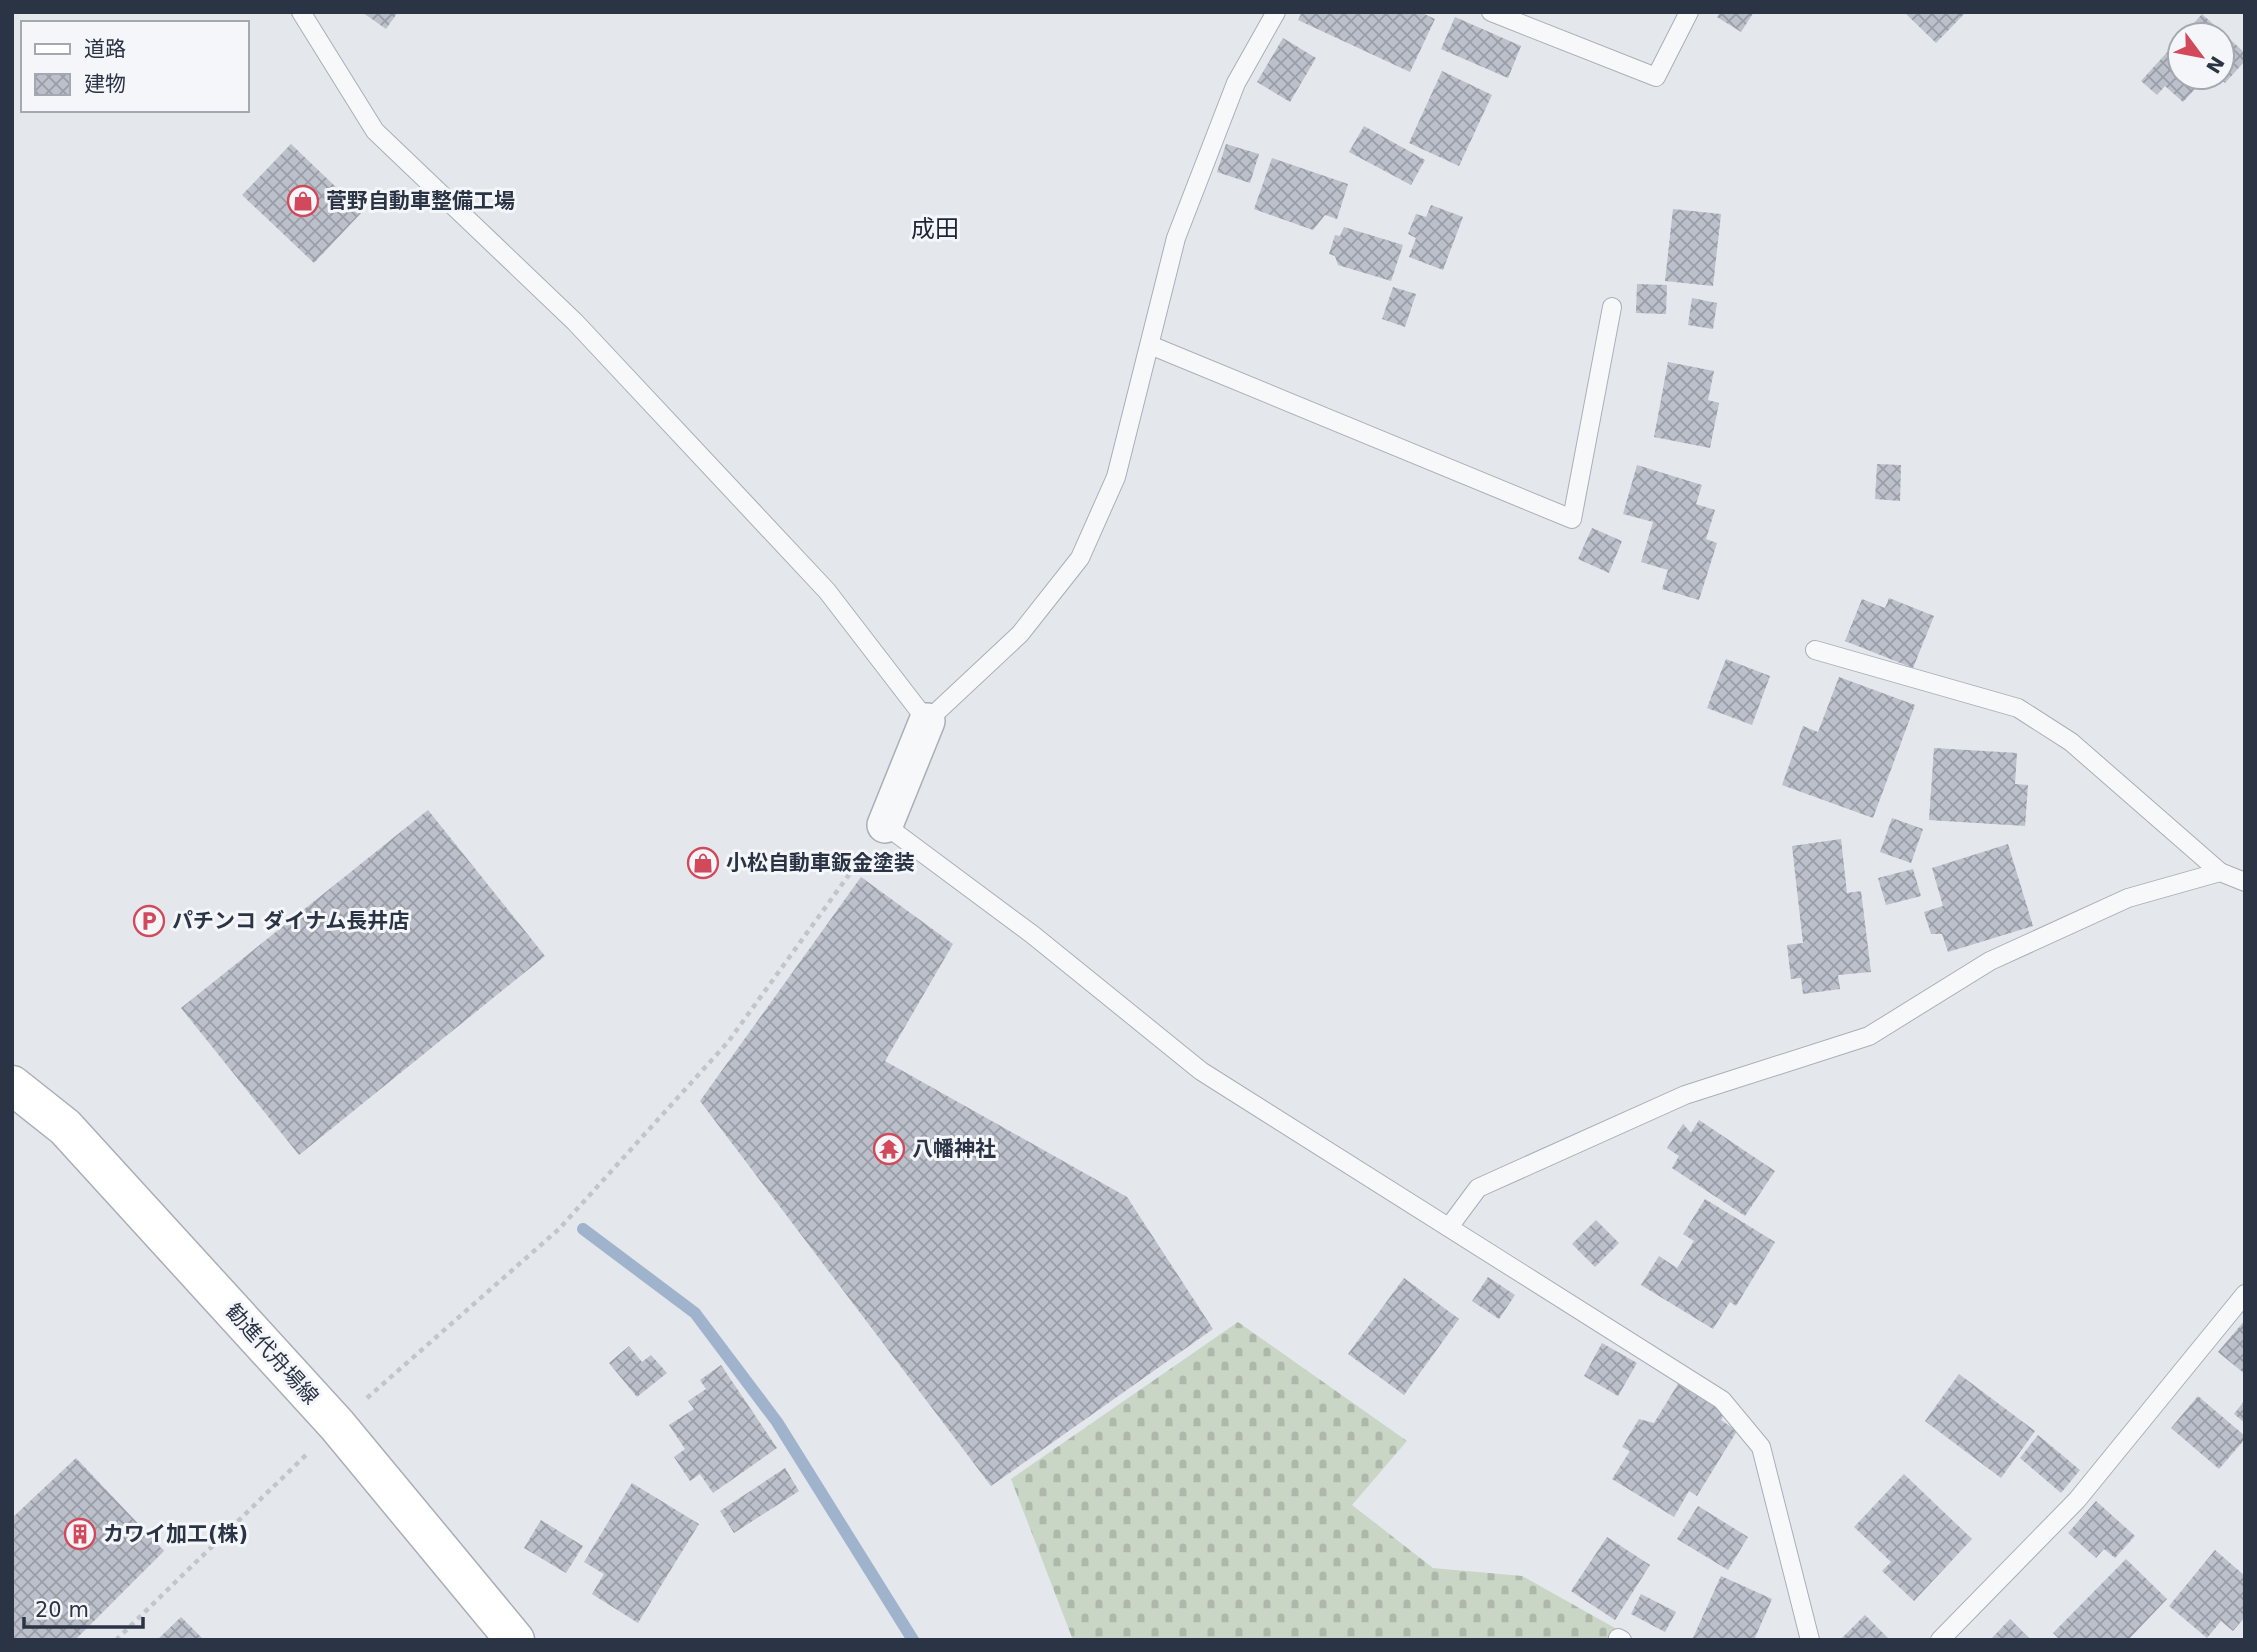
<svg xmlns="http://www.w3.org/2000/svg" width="2257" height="1652" font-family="'DejaVu Sans','Noto Sans JP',sans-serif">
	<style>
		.cemetery { fill: url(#cemetery-stones) }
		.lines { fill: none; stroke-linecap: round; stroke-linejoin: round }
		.stream { stroke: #9fb4cc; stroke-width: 12 }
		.building { fill: url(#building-cross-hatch) }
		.service-casing { stroke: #a9aeb7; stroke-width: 20 }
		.minor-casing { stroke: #a9aeb7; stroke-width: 38 }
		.secondary-casing { stroke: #a9aeb7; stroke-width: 41 }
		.path { stroke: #c2c5cb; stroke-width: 4.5; stroke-dasharray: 5 5; stroke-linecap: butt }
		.service { stroke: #f7f8fa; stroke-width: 18 }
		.minor { stroke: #f7f8fa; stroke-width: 35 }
		.secondary { stroke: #fff; stroke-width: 38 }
		.labels { text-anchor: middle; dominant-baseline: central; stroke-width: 6; stroke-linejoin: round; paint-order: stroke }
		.poi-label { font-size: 21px; font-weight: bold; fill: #2b3445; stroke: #f4f6f9; text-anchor: start }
		.street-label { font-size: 21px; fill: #2b3445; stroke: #f4f6f9 }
		.quarter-label { font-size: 24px; fill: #1d2536; stroke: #f4f6f9 }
	</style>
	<defs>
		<pattern id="cemetery-stones" width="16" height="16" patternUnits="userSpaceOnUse" patternTransform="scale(1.75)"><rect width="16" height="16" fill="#c9d6c5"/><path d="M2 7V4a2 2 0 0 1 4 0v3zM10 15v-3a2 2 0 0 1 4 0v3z" fill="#adb8ab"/></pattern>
		<pattern id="building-cross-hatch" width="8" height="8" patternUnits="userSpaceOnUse" patternTransform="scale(1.75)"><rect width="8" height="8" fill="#bbc0ca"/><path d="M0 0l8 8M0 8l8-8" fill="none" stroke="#989da6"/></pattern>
	</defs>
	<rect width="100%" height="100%" fill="#e4e7ec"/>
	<path class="cemetery" d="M1238,1322l169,119 -55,64 81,63 89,8 100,56 -5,8h-544l-62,-161z"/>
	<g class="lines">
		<path class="stream" d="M583,1229l112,84 82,109 136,218"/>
	</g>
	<g class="building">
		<path d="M362,12h36l-12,17z"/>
		<path d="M1302,12h118l15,7 -25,53 -112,-52z"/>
		<path d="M1720,12h34l-13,20 -24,-15z"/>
		<path d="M1904,12h62l-30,31z"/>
		<path d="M2202,14l43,39v8l-20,22 -7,-6h4v-42h-39z"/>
		<path d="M1455,17l66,29 -13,32 -67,-29z"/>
		<path d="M1283,38l33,20 -26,44 -33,-20z"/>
		<path d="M2180,38v39h26l-23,25 -18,-16 -8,9 -16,-14z"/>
		<path d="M1442,71l50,24 -33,71 -50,-23z"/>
		<path d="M1364,126l61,34 -14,25 -62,-33z"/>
		<path d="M291,144l71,68 -48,51 -72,-68z"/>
		<path d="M1226,144l33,10 -9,29 -33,-11z"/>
		<path d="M1272,158l76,26 -11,35 -12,-4 -12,15 -59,-21z"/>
		<path d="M1431,205l32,12 -20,53 -34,-13 7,-19 -8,-4 8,-20 10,3z"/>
		<path d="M1673,209l48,5 -8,72 -48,-5z"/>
		<path d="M1344,227l59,18 -12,36 -53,-16 -3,-9 -6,-2 6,-19 5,1z"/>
		<path d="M1637,284l30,1 -1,29 -30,-1z"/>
		<path d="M1393,287l23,7 -11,33 -23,-8z"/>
		<path d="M1692,298l25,5 -4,26 -25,-4z"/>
		<path d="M1668,362l46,9 -6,29 11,3 -9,45 -56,-11z"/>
		<path d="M1877,464l24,1 -1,36 -25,-2z"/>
		<path d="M1637,465l65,20 -6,19 19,6 -9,29 11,4 -18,57 -37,-11 6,-19 -27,-8 12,-40 -30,-8z"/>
		<path d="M1592,528l30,13 -13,32 -31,-14z"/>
		<path d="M1889,598l45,18 -21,52 -68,-27 17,-42 23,9z"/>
		<path d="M1726,659l44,17 -18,49 -45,-17z"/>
		<path d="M1839,677l76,28 -42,113 -91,-33 21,-59 15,6z"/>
		<path d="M1934,748l83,5 -2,31 13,1 -3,41 -96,-6z"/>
		<path d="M428,810l117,146 -246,199 -118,-147z"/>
		<path d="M1892,818l31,11 -12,34 -31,-11z"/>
		<path d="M1841,839l6,54 14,-2 10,81 -33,3 2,14 -37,5 -2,-16 -10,1 -4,-34 16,-2 -11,-97z"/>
		<path d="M2008,844l25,82 -85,26 -6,-18h-11l-7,-22 19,-6 -11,-38z"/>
		<path d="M1913,869l8,27 -35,9 -8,-27z"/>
		<path d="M861,877l92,67 -68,117 242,136 86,132 -222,157 -291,-385z"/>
		<path d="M1699,1120l76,51 -30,45 -73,-48 7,-12 -12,-8 16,-24 8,9z"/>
		<path d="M1705,1199l70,43 -39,64 -6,-4 -17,27 -72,-44 18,-29 18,12 17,-27 -11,-7z"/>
		<path d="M1596,1220l23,23 -24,24 -23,-23z"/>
		<path d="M1488,1277l27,18 -16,24 -27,-18z"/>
		<path d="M1404,1278l55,41 -55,76 -56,-41z"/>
		<path d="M2245,1320v54l-27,-22z"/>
		<path d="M1602,1343l35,20 -19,33 -34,-20z"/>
		<path d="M629,1346l13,16 9,-7 16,18 -30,24 -28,-34z"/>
		<path d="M721,1365l56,83 -64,45 -13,-19 -10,7 -16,-24 11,-8 -16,-24 25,-16 -6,-8 18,-12 -6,-9z"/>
		<path d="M1959,1374l76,57 -34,47 -76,-57z"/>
		<path d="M1678,1384l47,29 -4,7 16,11 -40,65 -8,-5 -15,26 -62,-38 18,-28 -8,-4 17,-28 15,4z"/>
		<path d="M2198,1396l47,40v3l-26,30 -48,-41z"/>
		<path d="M2245,1400v23l-11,-9z"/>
		<path d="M2038,1435l42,35 -19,23 -41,-35z"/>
		<path d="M76,1458l88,93 -89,89h-63v-122z"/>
		<path d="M785,1468l14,23 -65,42 -14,-22z"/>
		<path d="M1904,1474l68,65 -58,62 -32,-30 9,-9 -37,-35z"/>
		<path d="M632,1483l67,41 -61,99 -46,-29 12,-20 -20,-12z"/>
		<path d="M2096,1501l39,35 -20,22 -11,-9 -8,9 -28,-25z"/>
		<path d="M1698,1506l50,31 -20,33 -51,-31z"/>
		<path d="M541,1520l42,26 -17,27 -42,-25z"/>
		<path d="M1607,1537l43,28 -35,55 -44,-29z"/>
		<path d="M2215,1550l30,26v41l-12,14 -12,-10 -14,17 -38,-32z"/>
		<path d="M2126,1559l41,40 -39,41h-68l-7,-7z"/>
		<path d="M1721,1576l51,23 -18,41h-62z"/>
		<path d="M1641,1594l35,18 -11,20 -34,-18z"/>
		<path d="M1865,1615l25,25h-50z"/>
		<path d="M181,1617l23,23h-47z"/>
		<path d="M2010,1619l21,21h-41z"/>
	</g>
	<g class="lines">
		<g class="service-casing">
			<g id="service">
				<path d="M301,12l74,119 200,191 252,269 100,130 93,-87 60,-76 36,-81 60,-239 60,-155 40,-71"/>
				<path d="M1491,12l165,65 33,-65"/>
				<path d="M1150,345l422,174 40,-212"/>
				<path d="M1815,650l203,58 53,34 149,130"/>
				<path d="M885,825l148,110 168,136 521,329 39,47 49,193"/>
				<path d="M1449,1227l29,-39 207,-93 184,-59 121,-75 138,-63 92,-26 25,10"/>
				<path d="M1618,1638l4,2"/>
				<path d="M1940,1640l137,-140 168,-206"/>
			</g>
		</g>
		<g class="minor-casing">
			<path id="minor" d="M885,825l42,-104"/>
		</g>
		<g class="secondary-casing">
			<path id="secondary" d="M12,1085l53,42 272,298 178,215"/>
		</g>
		<g class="path">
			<path d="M367,1398l192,-169 169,-187 136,-188"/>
			<path d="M116,1640l193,-188"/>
		</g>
		<use href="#service" class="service"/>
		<use href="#minor" class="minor"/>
		<use href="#secondary" class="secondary"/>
	</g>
	<defs>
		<g id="shop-ring" transform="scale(1.575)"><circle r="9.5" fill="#f4f6f9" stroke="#d1495b" stroke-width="1.5"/><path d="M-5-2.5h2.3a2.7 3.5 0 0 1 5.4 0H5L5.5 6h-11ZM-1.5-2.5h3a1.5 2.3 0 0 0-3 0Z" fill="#d1495b"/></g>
		<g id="parking-ring" transform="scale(1.575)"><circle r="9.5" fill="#f4f6f9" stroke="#d1495b" stroke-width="1.5"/><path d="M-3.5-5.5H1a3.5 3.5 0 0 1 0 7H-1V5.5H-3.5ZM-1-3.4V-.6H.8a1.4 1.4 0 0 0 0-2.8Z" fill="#d1495b"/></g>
		<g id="temple-ring" transform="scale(1.575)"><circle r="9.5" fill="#f4f6f9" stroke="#d1495b" stroke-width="1.5"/><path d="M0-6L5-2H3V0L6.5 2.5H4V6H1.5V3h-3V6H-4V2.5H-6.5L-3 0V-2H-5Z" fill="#d1495b"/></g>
		<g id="building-ring" transform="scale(1.575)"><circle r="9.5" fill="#f4f6f9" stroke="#d1495b" stroke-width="1.5"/><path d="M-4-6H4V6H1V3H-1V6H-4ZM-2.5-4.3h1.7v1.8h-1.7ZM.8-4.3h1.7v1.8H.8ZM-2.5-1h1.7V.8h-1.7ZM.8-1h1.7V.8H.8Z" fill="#d1495b"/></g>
	</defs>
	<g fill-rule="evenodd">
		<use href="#shop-ring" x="303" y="201"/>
		<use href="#shop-ring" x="703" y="863"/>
		<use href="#parking-ring" x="149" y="921"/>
		<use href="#temple-ring" x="889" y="1149"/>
		<use href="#building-ring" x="80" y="1534"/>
	</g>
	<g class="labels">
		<g class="poi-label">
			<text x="326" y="201">菅野自動車整備工場</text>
			<text x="726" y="863">小松自動車鈑金塗装</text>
			<text x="172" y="921">パチンコ ダイナム長井店</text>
			<text x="912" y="1149">八幡神社</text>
			<text x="103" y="1534">カワイ加工(株)</text>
		</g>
		<g class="street-label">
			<text transform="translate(272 1354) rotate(48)">勧進代舟場線</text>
		</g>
		<g class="quarter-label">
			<text x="935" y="229">成田</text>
		</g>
	</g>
	<rect width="2257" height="1652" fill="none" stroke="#2b3445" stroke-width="28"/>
	<rect x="21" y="21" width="228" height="91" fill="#f4f6f9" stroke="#a4a8b1" stroke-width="2"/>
	<rect x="35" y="44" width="35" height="10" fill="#ffffff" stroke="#a4a8b1" stroke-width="2"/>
	<text x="84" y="56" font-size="21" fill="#2b3445">道路</text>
	<rect x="35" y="74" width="35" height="21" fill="url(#building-cross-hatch)" stroke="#a4a8b1" stroke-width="2"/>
	<text x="84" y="91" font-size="21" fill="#2b3445">建物</text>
	<g transform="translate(2201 56) rotate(122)"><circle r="33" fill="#f4f6f9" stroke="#a4a8b1" stroke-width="2"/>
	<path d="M0-5L12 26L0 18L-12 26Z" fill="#d1495b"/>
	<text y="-10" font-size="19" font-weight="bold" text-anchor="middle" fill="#2b3445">N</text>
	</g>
	<path d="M24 1617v10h119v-10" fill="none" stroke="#2b3445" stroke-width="3.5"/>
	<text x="35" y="1617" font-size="21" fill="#2b3445" stroke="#f4f6f9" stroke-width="5" paint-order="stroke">20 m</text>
</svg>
